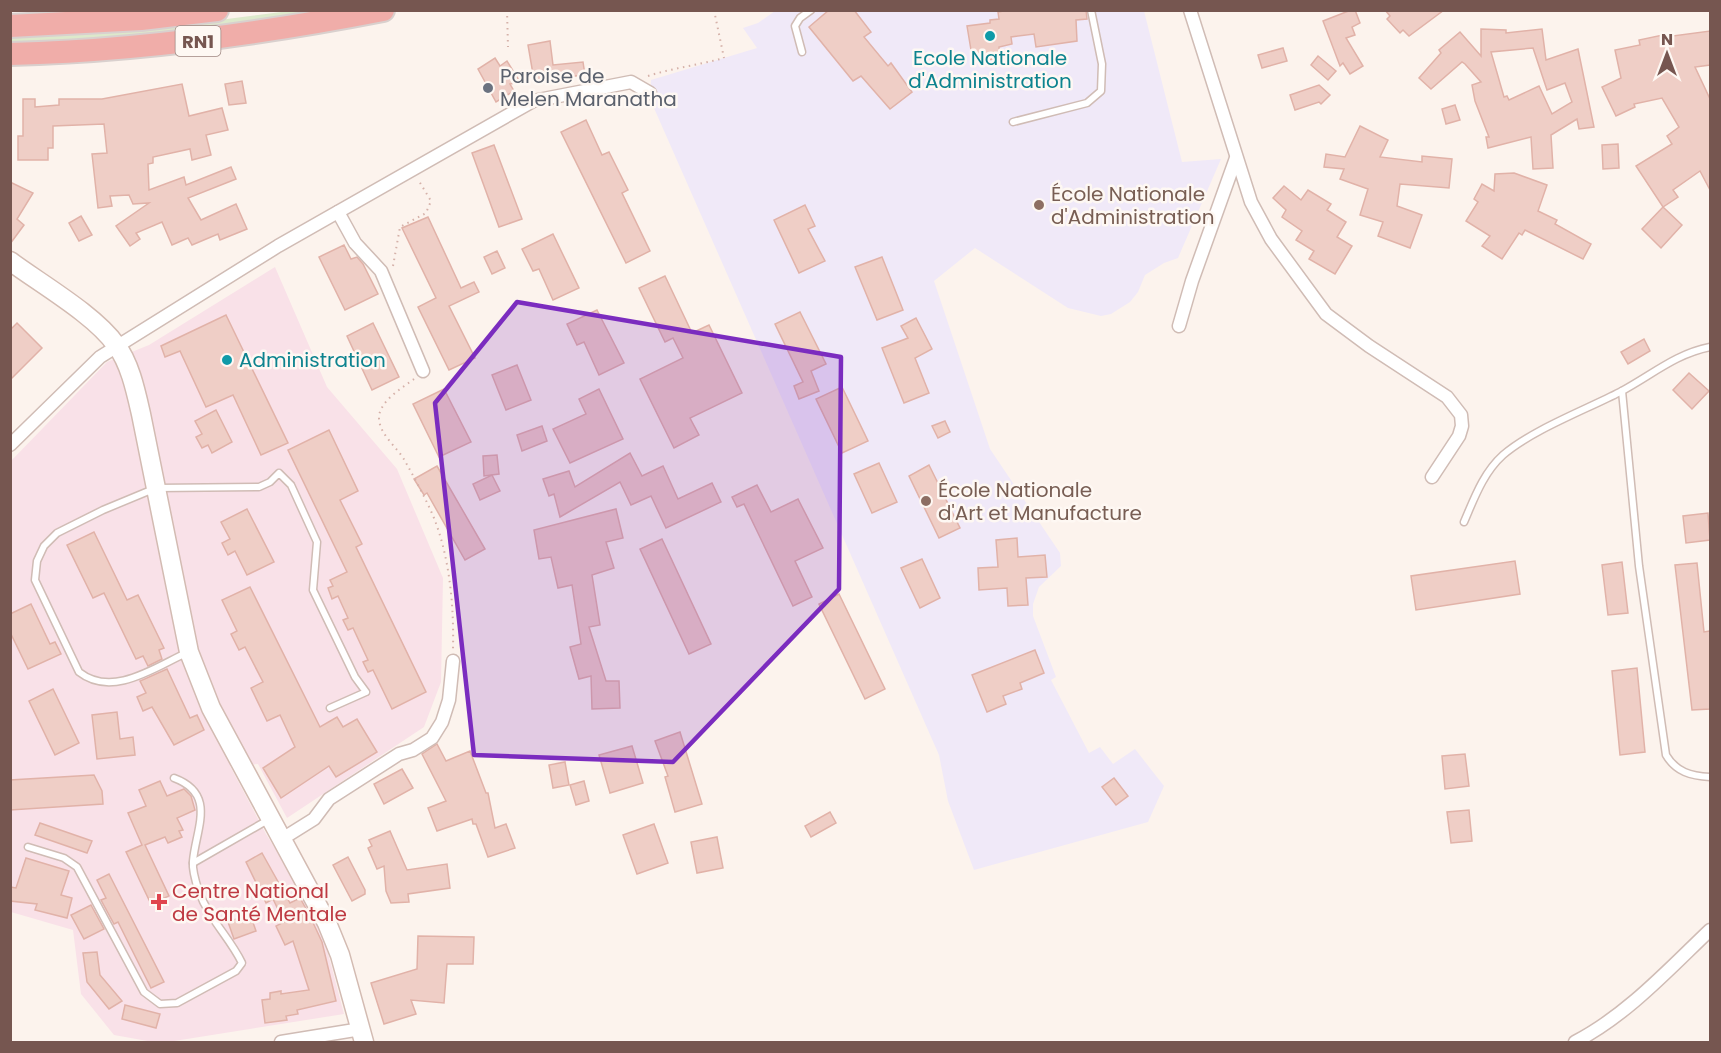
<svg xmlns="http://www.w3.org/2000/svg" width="1721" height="1053" font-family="Poppins,sans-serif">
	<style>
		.education { fill: #f0e9f8 }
		.medical { fill: #f9e1e8 }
		.green { fill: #dde9cb }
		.building { fill: #efcec6; stroke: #e1b2a8; stroke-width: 1.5; fill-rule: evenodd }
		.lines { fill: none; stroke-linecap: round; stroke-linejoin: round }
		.lane-casing { stroke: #d0bcb5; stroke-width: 9 }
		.street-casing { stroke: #d0bcb5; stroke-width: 15 }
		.secondary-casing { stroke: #d3bbb2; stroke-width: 21 }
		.highway-casing { stroke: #d9d0ce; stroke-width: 26 }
		.path { stroke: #d5b1a9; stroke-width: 2; stroke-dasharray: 1.5 4.5; stroke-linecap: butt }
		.lane { stroke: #fff; stroke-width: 6 }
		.street { stroke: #fff; stroke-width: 12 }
		.secondary { stroke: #fff; stroke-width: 18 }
		.highway { stroke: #f0ada9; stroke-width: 22 }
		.marked { fill: #7b2cbf; fill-opacity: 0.2; stroke: #7b2cbf; stroke-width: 4.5; stroke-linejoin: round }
		.culture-dot { fill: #0f9aa8; stroke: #fef8f3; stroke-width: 2 }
		.worship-dot { fill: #6b7280; stroke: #fef8f3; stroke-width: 2 }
		.education-dot { fill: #8d6e63; stroke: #fef8f3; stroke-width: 2 }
		.health-dot { fill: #e0444e; stroke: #fef8f3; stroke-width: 2 }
		.labels { text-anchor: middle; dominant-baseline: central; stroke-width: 5; stroke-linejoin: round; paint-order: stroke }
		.shield { fill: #fef8f3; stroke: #9f8781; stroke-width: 1.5 }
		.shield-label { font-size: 18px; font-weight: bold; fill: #765650 }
		.culture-label { font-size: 20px; fill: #0d838f; stroke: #fef8f3 }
		.worship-label { font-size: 20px; fill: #5b616d; stroke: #fef8f3; text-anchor: start }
		.education-label { font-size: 20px; fill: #785e54; stroke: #fef8f3; text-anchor: start }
		.health-label { font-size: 20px; fill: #be3a42; stroke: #fef8f3; text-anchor: start }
	</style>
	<rect width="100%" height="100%" fill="#fcf3ed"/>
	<path class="education" d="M775,11h369l38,151 39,-3 -43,99 -14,5 -19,12 -7,17 -8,10 -19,12 -10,2 -33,-8 -93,-60 -41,33 56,168 70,104 1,13 -22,21 -6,17v12l23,61 -5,3 38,73 11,-6 13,17 22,-15 29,37 -16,36 -174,48 -26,-69 -9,-46 -289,-656 1,-19 106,-32 -14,-20 15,-5z"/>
	<path class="medical" d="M275,267l52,120 70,82 46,109 -2,104 -17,45 -137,91 -29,-54 -28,2 36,68 37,58 21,46 20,76 -176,28h-15l-39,-7 -33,-41 -8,-64 -62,-18 -1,-450 97,-100 42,-17z"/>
	<path class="green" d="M289,11h44l-190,27 -132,7 -1,-7 132,-8z"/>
	<g class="building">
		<path d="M829,10h25l17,22 -7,5 24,29 3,-3 21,29 -22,17 -29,-33 -8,5 -44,-54z"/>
		<path d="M1009,10h77l1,9 -11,1 1,21 -41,6 -2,-13 -23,3 1,7 -13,3 1,11 -27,4 -6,-36 23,-3v-3l9,-1 -1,-7z"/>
		<path d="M1351,10h4l5,13 -8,4 3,8 -9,3 17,28 -13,8 -7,-11 -3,3 -17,-45z"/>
		<path d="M1385,10h59l-35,26 -6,-6 -3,3 -13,-14 3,-3z"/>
		<path d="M1481,29l25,1v3l36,-4 4,31 32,-11 16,78 -15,2 -2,-10 -26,16 2,33 -20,1 -2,-32 -43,11 -2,-11h3l-14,-36 -3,-16 9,-3 -16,-18 -3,-2 -31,27 -12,-11 22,-25 -2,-3 21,-18 21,24zM1533,48l14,42 18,-7 7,19 -20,12 -13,-28 -30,14 -2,-4 -3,1 -13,-45z"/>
		<path d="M1710,31v34l-15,2 15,32v91l-10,-19 -27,19 5,7 -15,10 -27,-41 36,-22 -5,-8 12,-9 -17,-29 -28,6 1,3 -19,9 -14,-29 19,-9 -6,-28 25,-5 -1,-5 33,-7 1,3z"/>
		<path d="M550,41l3,24 30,-3 2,13 -51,5 -6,-35z"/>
		<path d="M1283,48l4,13 -25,7 -4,-13z"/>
		<path d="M1318,56l18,15 -8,9 -17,-15z"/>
		<path d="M495,58l5,8 7,-5 13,21 -10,2 4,7 -18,11 -18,-33z"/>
		<path d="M242,81l4,22 -17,2 -4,-21z"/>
		<path d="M182,84l7,32 33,-8 6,22 -22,5 5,20 -19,5 -2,-11 -37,8v6l-5,1 1,26 35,-13 2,8 45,-18 5,12 -48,19 13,22 35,-16 11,25 -27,11 -2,-6 -26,11 -4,-7 -16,7 -10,-23 -26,11 4,6 -10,7 -14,-20 33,-23 -16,1 -4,-9 -19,1 2,10 -14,2 -6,-54 15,-1 -3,-29 -51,2v22h-5v12h-30v-24h5v-37h12v8l24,-2v-6h43z"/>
		<path d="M1319,85l11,10 -9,9 -2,-2 -24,8 -5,-15z"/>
		<path d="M1455,105l5,15 -14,4 -4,-15z"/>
		<path d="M586,120l16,35 7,-3 19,38 -6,3 28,58 -24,12 -65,-131z"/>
		<path d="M1360,126l28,14 -8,17 42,5v-6l30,3 -3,29 -49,-4 -3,22 25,9 -12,33 -32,-12 5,-14 -23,-7 8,-26 -28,-10 4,-10 -20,-2 2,-13 19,3z"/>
		<path d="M1618,144l1,24 -16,1 -1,-24z"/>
		<path d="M494,145l28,74 -23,8 -27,-74z"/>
		<path d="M1514,173l33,12 -9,26 19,9 -2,4 36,20 -8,15 -58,-29 -3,5 -3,-2 -17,26 -20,-13 8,-10 -24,-15 12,-19 -4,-3 8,-15 12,7 1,-17z"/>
		<path d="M10,182l23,11 -16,26 7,6 -14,19z"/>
		<path d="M1284,186l17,14 7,-10 23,14 -4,6 19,12 -9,15 15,9 -17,28 -26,-15 5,-8 -18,-11 6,-9 -20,-14 4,-7 -13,-12z"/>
		<path d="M805,205l10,21 -7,3 17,32 -26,12 -25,-53z"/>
		<path d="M1663,207l19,18 -21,23 -19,-19z"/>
		<path d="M81,216l11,19 -13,6 -10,-18z"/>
		<path d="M428,217l33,71 13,-6 5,10 -30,14 26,52 -26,12 -31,-63 18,-9 -34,-70z"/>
		<path d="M553,234l26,54 -26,12 -14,-31 -6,2 -11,-22z"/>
		<path d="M344,245l7,14 6,-2 6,7 15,30 -33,16 -26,-53z"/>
		<path d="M497,251l8,17 -13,6 -8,-17z"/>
		<path d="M882,257l21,53 -26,10 -22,-53z"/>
		<path d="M665,276l27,57 17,-8 33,68 -52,25 9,17 -25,13 -34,-69 43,-21 -10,-20 -8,4 -26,-54z"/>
		<path d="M597,310l27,53 -25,12 -15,-33 -7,3 -10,-21z"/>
		<path d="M800,312l26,52 -15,7 8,20 -20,8 -5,-13 9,-4 -28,-58z"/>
		<path d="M226,315l62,128 -27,12 -28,-60 -27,12 -26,-56 -15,6 -4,-11z"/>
		<path d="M916,318l16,31 -17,9 14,35 -25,10 -22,-55 26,-10 -7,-12z"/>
		<path d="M17,323l25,25 -32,32v-50z"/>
		<path d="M373,323l26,54 -27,13 -25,-54z"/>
		<path d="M1644,339l6,12 -22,13 -7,-12z"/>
		<path d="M517,365l14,35 -25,10 -14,-35z"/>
		<path d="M1689,373l20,18 -17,18 -19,-19z"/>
		<path d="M842,387l26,54 -26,12 -26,-54z"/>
		<path d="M444,389l27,53 -32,15 -26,-53z"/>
		<path d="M599,389l24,50 -53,24 -17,-34 33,-15 -7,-15z"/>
		<path d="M216,410l16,32 -20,11 -4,-8 -6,3 -6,-11 6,-3 -7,-13z"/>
		<path d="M945,421l5,11 -12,6 -6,-12z"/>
		<path d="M542,426l5,15 -25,10 -5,-16z"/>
		<path d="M329,430l29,61 -18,9 22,44 -6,3 70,145 -34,17 -19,-39 -5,2 -5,-10 5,-2 -15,-32 -5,2 -5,-10 5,-2 -10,-22 -6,3 -4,-11 5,-2 -3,-6 17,-8 -59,-122z"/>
		<path d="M630,453l12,23 21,-10 15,33 34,-16 9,19 -55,26 -15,-32 -20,9 -11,-23 -60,35 -6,-23 -5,2 -6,-17 26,-8 6,16z"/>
		<path d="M497,455l2,19 -15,2 -1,-20z"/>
		<path d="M879,463l18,39 -25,11 -18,-39z"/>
		<path d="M929,465l31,63 -21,10 -30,-62z"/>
		<path d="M437,466l48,83 -20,11 -38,-67 -3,2 -10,-16z"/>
		<path d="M492,475l8,16 -20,9 -7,-16z"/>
		<path d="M757,485l14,27 27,-13 25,49 -28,13 17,36 -19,9 -49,-102 -7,3 -5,-10z"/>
		<path d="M247,509l27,53 -27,13 -12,-24 -7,4 -6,-12 8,-4 -9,-17z"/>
		<path d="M616,509l7,29 -17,4 8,26 -22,7 8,50 -11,2 17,54h13l1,27 -28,1 -1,-33 -12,3 -9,-32 11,-3 -9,-59 -14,3 -7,-31 -12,2 -5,-29z"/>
		<path d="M1708,513l2,27 -24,3 -3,-27z"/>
		<path d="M94,532l33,68 11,-5 26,53 -5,2 3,9 -14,7 -5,-10 -7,3 -32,-66 -11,5 -26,-53z"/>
		<path d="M1017,538l1,19 27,-2 2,22 -21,1 2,27 -20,1 -1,-18 -28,2 -1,-22 20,-1 -2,-27z"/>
		<path d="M662,539l49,105 -22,10 -49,-105z"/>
		<path d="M922,559l18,39 -20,10 -19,-40z"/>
		<path d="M1515,561l5,33 -104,16 -5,-34z"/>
		<path d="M1622,562l6,51 -20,2 -6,-50z"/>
		<path d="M1697,563l7,69 6,-1v78l-18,1 -17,-145z"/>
		<path d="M250,587l70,140 17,-10 6,10 14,-8 20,33 -41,25 -7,-11 -48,32 -18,-30 32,-21 -15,-32 -13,6 -16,-33 12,-6 -18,-35 -6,3 -8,-16 6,-3 -15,-31z"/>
		<path d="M839,594l46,95 -20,10 -46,-95z"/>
		<path d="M31,604l19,40 5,-2 6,12 -33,15 -18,-37v-18z"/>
		<path d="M1035,650l9,23 -24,10 2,6 -19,7 3,8 -19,8 -15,-37z"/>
		<path d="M1637,668l8,84 -25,3 -8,-84z"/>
		<path d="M167,669l23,49 7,-3 7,15 -30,15 -22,-38 -9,4 -6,-14 9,-4 -6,-12z"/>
		<path d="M53,689l26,54 -24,12 -26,-54z"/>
		<path d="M117,712l3,27 13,-2 2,18 -38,4 -5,-44z"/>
		<path d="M680,732l22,72 -27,8 -10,-35 3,-1 -13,-35z"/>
		<path d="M437,744l9,17 24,-10 16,42h2l7,35 11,-4 9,24 -27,9 -12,-33h-3l-1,-5 -35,12 -9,-23 18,-7 -24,-47z"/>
		<path d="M632,746l11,37 -33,10 -11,-38z"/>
		<path d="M1465,754l4,32 -24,3 -3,-33z"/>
		<path d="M565,762l4,23 -16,3 -4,-23z"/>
		<path d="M402,769l11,19 -29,16 -10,-20z"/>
		<path d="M94,775l8,16 1,13 -93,6v-30z"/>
		<path d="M1114,778l14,18 -12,9 -14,-18z"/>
		<path d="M160,781l7,15 17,-7 7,7 4,14 -18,8 6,12 -4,1 3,6 -14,6 -3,-6 -20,8 24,51 -18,8 -25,-52 16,-7 -14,-32 18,-7 -7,-16z"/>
		<path d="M584,781l5,20 -13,4 -6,-20z"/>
		<path d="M1469,810l3,31 -21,2 -4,-31z"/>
		<path d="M830,812l6,11 -25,14 -6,-11z"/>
		<path d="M40,823l52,18 -5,12 -52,-18z"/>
		<path d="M654,824l14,39 -31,11 -14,-39z"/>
		<path d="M390,831l17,39 40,-6 3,24 -42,6 1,8 -18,1 -5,-12 -2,-25 -7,3 -9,-21 4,-2 -3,-6z"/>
		<path d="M717,837l6,31 -26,5 -6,-31z"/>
		<path d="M262,853l28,50 10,-5 9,16 13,28 14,59 -39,9 1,4 -12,2 1,4 -22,3 -3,-23 8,-1v-6l11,-2v3l28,-4 -16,-49 -8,4 -9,-19 8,-4 -11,-23 -7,4 -20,-41z"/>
		<path d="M348,857l17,33v4l-13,7 -19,-36z"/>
		<path d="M26,858l43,13 -8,24 11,3 -5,20 -32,-8 2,-6 -27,-3v-14l6,1z"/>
		<path d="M109,874l55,108 -13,6 -33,-66 -4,2 -13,-24 5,-2 -9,-18z"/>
		<path d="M91,905l13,24 -20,10 -13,-24z"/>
		<path d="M250,914l6,17 -22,8 -6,-17z"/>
		<path d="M418,936l56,1 -1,27h-26l-3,39 -33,-3 5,14 -32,10 -13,-41 46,-14z"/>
		<path d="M97,952l3,23 22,26 -13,8 -22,-27 -4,-29z"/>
		<path d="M125,1005l35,9 -4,14 -34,-9z"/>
	</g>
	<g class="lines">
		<g class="lane-casing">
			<g id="lane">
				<path d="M802,52l-7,-26 5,-8 11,-8"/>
				<path d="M1013,122l74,-19 14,-12 1,-27 -11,-54"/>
				<path d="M1622,391l17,175 27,189c10,17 25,21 44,22"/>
				<path d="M1464,522c10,-23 19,-49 39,-67 29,-25 82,-45 117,-63 32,-17 55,-38 90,-45"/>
				<path d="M186,653c-32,15 -74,45 -107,19l-44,-92 2,-19 7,-15 13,-13 46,-23 53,-22 103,-1 11,-5 9,-9 12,12 26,57 -4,48 42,87 11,15 -36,16"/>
				<path d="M28,847l36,11 13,9 67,125 16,12 17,-1 59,-32 6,-8c-12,-25 -33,-44 -43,-71 -3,-9 -7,-22 -6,-31 3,-33 24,-67 -19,-83"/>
				<path d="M193,863l75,-43"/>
			</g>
		</g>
		<g class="street-casing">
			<g id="street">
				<path d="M1190,10l61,192 20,37 55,75 43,32 78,51 14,18 1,11 -3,10 -27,41"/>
				<path d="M338,212l17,31 26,28 42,100"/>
				<path d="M1179,326l13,-45 44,-123"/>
				<path d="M10,445l90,-88 178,-111 255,-145 98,-19 19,11"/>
				<path d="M282,839l32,-20 15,-20 70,-45 14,-4 19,-12 10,-16 7,-22 4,-39"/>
				<path d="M281,1042l80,-13"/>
				<path d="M1575,1042c52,-27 93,-72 135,-112"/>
			</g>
		</g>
		<g class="secondary-casing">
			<path id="secondary" d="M10,261c31,23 85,54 106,84 14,18 20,47 25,69l48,238 22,56 116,215 13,32 24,87"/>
		</g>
		<g class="highway-casing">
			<g id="highway">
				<path d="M10,26l131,-7 76,-9"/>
				<path d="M10,54c126,-3 250,-20 373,-44"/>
			</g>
		</g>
		<g class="path">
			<path d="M507,10l1,37"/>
			<path d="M714,10l10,48"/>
			<path d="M648,76c25,-8 50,-11 76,-18"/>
			<path d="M393,266l7,-39 26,-14 5,-12 -12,-20"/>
			<path d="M414,379c-12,9 -36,23 -35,40 1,16 18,28 26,42 10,18 21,38 29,57 16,41 20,89 19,131"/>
		</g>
		<use href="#lane" class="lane"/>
		<use href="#street" class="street"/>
		<use href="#secondary" class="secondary"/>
		<use href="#highway" class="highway"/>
	</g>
	<path class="marked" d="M517,302l324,55 -2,232 -166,173 -199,-7 -39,-352z"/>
	<g class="culture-dot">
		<circle cx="990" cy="36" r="6"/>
		<circle cx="227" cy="360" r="6"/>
	</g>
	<circle class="worship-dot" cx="488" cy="88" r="6"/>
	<g class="education-dot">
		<circle cx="1039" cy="205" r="6"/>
		<circle cx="926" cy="501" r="6"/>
	</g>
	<path class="health-dot" d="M156 893h6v6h6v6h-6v6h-6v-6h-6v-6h6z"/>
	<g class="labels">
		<rect class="shield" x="175.5" y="26" width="45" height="30" rx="4.5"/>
		<g class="shield-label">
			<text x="198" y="41">RN1</text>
		</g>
		<g class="culture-label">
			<text x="990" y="58">Ecole Nationale<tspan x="990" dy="23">d'Administration</tspan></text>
			<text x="239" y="360" text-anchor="start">Administration</text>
		</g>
		<g class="worship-label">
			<text x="500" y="76">Paroise de<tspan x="500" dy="23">Melen Maranatha</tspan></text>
		</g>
		<g class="education-label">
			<text x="1051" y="194">École Nationale<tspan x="1051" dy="23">d'Administration</tspan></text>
			<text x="938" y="490">École Nationale<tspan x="938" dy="23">d'Art et Manufacture</tspan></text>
		</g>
		<g class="health-label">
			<text x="172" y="891">Centre National<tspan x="172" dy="23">de Santé Mentale</tspan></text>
		</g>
	</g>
	<rect width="1721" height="1053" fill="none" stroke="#765650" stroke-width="24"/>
	<g transform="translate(1667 54)" stroke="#fef8f3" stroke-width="4.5" paint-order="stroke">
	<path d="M0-4.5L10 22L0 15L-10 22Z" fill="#765650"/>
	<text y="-9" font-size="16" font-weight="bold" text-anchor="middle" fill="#765650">N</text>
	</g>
</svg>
